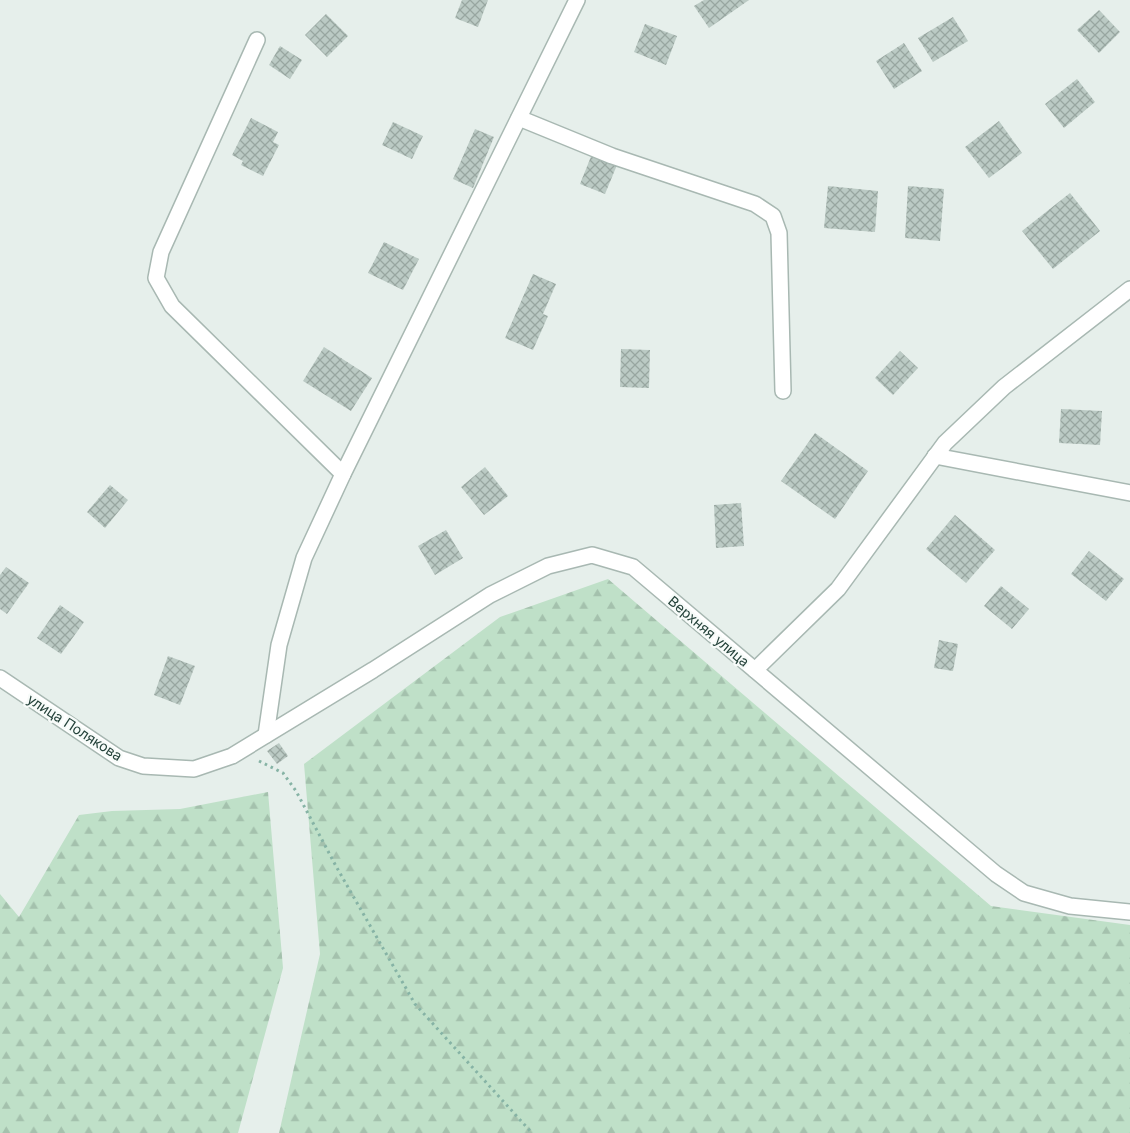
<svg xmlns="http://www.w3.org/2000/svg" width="1130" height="1133" font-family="Inter,sans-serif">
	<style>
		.forest { fill: url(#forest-firs) }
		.building { fill: url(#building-cross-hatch) }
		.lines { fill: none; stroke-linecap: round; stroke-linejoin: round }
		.street-casing { stroke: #a8b8b2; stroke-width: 18 }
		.path { stroke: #86b3a5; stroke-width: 3; stroke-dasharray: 2.5 4; stroke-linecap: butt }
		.street { stroke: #fff; stroke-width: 15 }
		.labels { text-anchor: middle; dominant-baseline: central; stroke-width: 4.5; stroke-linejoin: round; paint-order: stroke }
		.street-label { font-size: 14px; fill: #24423a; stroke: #f7fbf9 }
	</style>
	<defs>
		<pattern id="forest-firs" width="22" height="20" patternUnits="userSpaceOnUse" patternTransform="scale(1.25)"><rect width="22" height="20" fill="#bfe0c8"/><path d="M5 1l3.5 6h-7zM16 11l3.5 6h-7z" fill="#a4c1ad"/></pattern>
		<pattern id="building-cross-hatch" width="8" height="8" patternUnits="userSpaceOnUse" patternTransform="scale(1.25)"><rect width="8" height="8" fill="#bbcac4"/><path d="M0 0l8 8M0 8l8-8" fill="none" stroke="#98a6a0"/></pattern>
	</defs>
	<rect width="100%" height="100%" fill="#e6efeb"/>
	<g class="forest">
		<path d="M608,579l383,327 139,19v208h-851l41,-179 -16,-190 196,-147z"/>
		<path d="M268,792l15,176 -45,165h-238v-239l19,23 60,-102 33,-4 68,-2z"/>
	</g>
	<g class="building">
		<path d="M462,0h26l-10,27 -23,-9z"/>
		<path d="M704,0h45l-40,28 -15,-22z"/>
		<path d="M1099,10l21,22 -21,21 -22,-23z"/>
		<path d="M326,14l22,22 -21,21 -22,-22z"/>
		<path d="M953,17l15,24 -35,21 -15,-24z"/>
		<path d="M645,24l32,12 -11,29 -32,-13z"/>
		<path d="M904,43l18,28 -28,18 -18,-28z"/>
		<path d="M280,46l22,14 -12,19 -21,-14z"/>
		<path d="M1077,79l18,23 -31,26 -19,-24z"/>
		<path d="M251,118l27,14 -5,10 6,3 -16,31 -22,-11 2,-4 -11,-6z"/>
		<path d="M999,121l23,32 -33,25 -24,-31z"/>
		<path d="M393,122l30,14 -11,23 -30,-14z"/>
		<path d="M475,129l19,8 -21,51 -20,-9z"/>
		<path d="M592,154l25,11 -12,29 -25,-10z"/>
		<path d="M828,186l50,5 -3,41 -51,-4z"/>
		<path d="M908,186l36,3 -4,52 -35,-3z"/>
		<path d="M1070,193l30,38 -47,38 -31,-38z"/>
		<path d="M384,242l35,17 -16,31 -35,-17z"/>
		<path d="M533,274l23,10 -13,30 5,2 -15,34 -28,-12z"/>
		<path d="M324,347l48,31 -21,33 -48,-30z"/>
		<path d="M621,349l29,1 -1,38 -29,-1z"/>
		<path d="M900,351l18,17 -25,27 -18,-17z"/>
		<path d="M1061,409l41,2 -2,34 -41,-2z"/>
		<path d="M815,433l53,38 -33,48 -54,-38z"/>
		<path d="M485,467l23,29 -24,19 -23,-28z"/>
		<path d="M110,485l18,15 -23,28 -18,-16z"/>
		<path d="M741,503l3,43 -28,2 -2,-43z"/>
		<path d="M955,515l40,35 -29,33 -40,-34z"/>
		<path d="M446,530l17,28 -28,17 -17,-29z"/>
		<path d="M1089,551l35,28 -18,22 -35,-27z"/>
		<path d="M6,567l23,16 -22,31 -7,-5v-34z"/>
		<path d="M1001,586l28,23 -17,20 -28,-23z"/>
		<path d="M60,605l24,17 -23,32 -24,-16z"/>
		<path d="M939,640l19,4 -5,27 -19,-3z"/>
		<path d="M168,656l27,10 -15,39 -26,-10z"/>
		<path d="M279,743l9,13 -11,8 -10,-13z"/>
	</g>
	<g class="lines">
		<g class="street-casing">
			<g id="street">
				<path d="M257,40l-96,212 -5,26 16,28 171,168"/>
				<path d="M519,118l93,38 143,48 18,12 6,17 4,158"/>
				<path d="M935,456l195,37"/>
				<path d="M755,670l83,-81 107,-146 59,-56 126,-98"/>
				<path d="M0,678l119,80 24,8 51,3 38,-13 141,-86 117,-75 58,-29 44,-11 41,12 363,307 28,19 46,13 60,6"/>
				<path d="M266,735l13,-90 25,-87 39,-84 234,-474"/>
			</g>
		</g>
		<path class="path" d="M259,761l24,12 13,18 41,77 78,136 117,129"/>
		<use href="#street" class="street"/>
	</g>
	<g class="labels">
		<g class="street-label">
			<text transform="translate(709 631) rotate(40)">Верхняя улица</text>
			<text transform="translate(75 727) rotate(33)">улица Полякова</text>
		</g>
	</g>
</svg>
